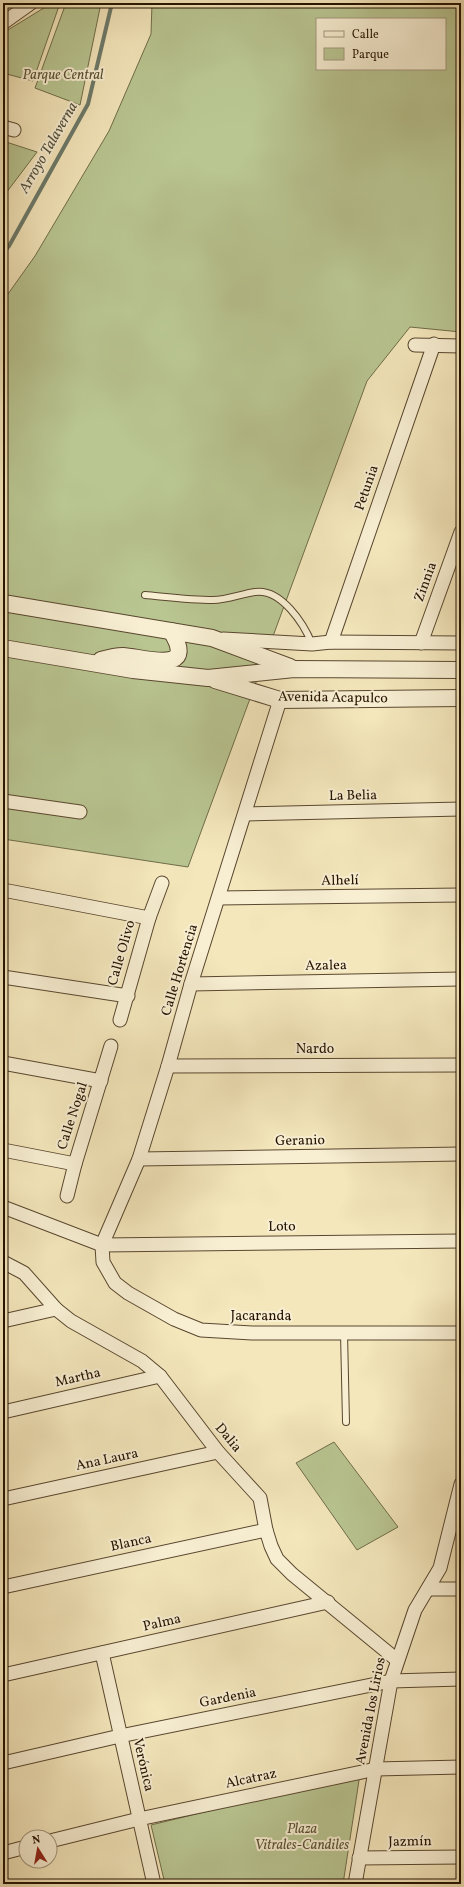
<svg xmlns="http://www.w3.org/2000/svg" width="464" height="1887" font-family="Vollkorn,serif">
	<style>
		.green { fill: #b9c692; stroke: #6f6c49; fill-rule: evenodd }
		.lines { fill: none; stroke-linecap: round; stroke-linejoin: round }
		.stream { stroke: #6c7a6a; stroke-width: 4 }
		.service-casing { stroke: #59472f; stroke-width: 8 }
		.minor-casing { stroke: #59472f; stroke-width: 15 }
		.tertiary-casing { stroke: #59472f; stroke-width: 18 }
		.service { stroke: #f8efd3; stroke-width: 6 }
		.minor { stroke: #f8efd3; stroke-width: 13 }
		.tertiary { stroke: #f8efd3; stroke-width: 16 }
		.labels { text-anchor: middle; dominant-baseline: central; stroke-width: 4; stroke-linejoin: round; paint-order: stroke }
		.park-label { font-size: 14px; font-style: italic; fill: #595133; stroke: #f8efd3 }
		.street-label { font-size: 14px; fill: #251200; stroke: #f8efd3 }
		.water-label { font-size: 15px; font-style: italic; fill: #4f4f3e; stroke: #f8efd3 }
	</style>
	<rect width="100%" height="100%" fill="#f4e7bc"/>
	<filter id="stains"><feTurbulence type="fractalNoise" baseFrequency=".005" numOctaves="4"/><feColorMatrix values="0 0 0 0 .2 0 0 0 0 .09 0 0 0 0 .02 0 0 0 .5 -.17"/></filter>
	<radialGradient id="worn" r=".72"><stop offset=".6" stop-color="#630" stop-opacity="0"/><stop offset="1" stop-color="#630" stop-opacity=".3"/></radialGradient>
	<g class="green">
		<path d="M52,3h8l-27,78 -30,-8v-40z"/>
		<path d="M66,3h35l-21,102 -45,-17z"/>
		<path d="M152,3h309v329l-51,-5 -43,54 -179,486 -185,-28v-538l32,-45 74,-125 42,-97zM317,19h128v50h-128z"/>
		<path d="M3,141l34,11 -34,45z"/>
		<path d="M334,1442l64,85 -41,23 -61,-87z"/>
		<path d="M360,1774l-17,110h-178l-14,-59z"/>
	</g>
	<g class="lines">
		<path class="stream" d="M3,253l6,-7 79,-142 24,-101"/>
		<g class="service-casing">
			<g id="service">
				<path d="M145,595c22,2 46,5 68,5 14,0 28,-6 42,-8 26,-4 49,32 57,52"/>
				<path d="M344,1333l2,89"/>
			</g>
		</g>
		<g class="minor-casing">
			<g id="minor">
				<path d="M3,23l28,-20"/>
				<path d="M3,127l11,3"/>
				<path d="M415,345l46,1"/>
				<path d="M223,639l89,5 19,-2 130,1"/>
				<path d="M331,642l103,-298"/>
				<path d="M421,643l40,-111"/>
				<path d="M280,700l-89,284 -23,82 -29,93 -37,86 1,17 12,21 13,10 46,26 27,11 51,3h209"/>
				<path d="M3,801l77,11"/>
				<path d="M245,814l216,-5"/>
				<path d="M3,890l146,28"/>
				<path d="M219,898l242,-3"/>
				<path d="M3,977l125,19"/>
				<path d="M191,984l270,-5"/>
				<path d="M120,1020l29,-102 13,-35"/>
				<path d="M3,1063l98,18"/>
				<path d="M168,1066l293,-1"/>
				<path d="M3,1150l72,14"/>
				<path d="M139,1159l322,-5"/>
				<path d="M67,1196l8,-32 36,-118"/>
				<path d="M3,1207l99,38 359,-4"/>
				<path d="M3,1262l21,11 32,36 15,12 71,40 18,15 58,76 42,46 6,32 5,16 6,13 15,15 105,86"/>
				<path d="M3,1321l53,-12"/>
				<path d="M3,1412l157,-36"/>
				<path d="M3,1499l215,-47"/>
				<path d="M3,1587l263,-57"/>
				<path d="M428,1589h33"/>
				<path d="M102,1653l52,231"/>
				<path d="M3,1675l325,-73"/>
				<path d="M3,1763l117,-27 271,-55 70,-2"/>
				<path d="M50,1841l89,-22 237,-50 85,-2"/>
				<path d="M3,1853l23,-6"/>
				<path d="M359,1858l102,-1"/>
				<path d="M355,1884l36,-203 24,-71 25,-42 21,-84"/>
			</g>
		</g>
		<g class="tertiary-casing">
			<g id="tertiary">
				<path d="M3,603l209,35 78,29"/>
				<path d="M3,648l130,22 75,8 86,-9 167,1"/>
				<path d="M101,660c7,-2 14,-4 22,-4 20,1 76,20 48,-25"/>
				<path d="M215,680l65,20 181,-2"/>
			</g>
		</g>
		<use href="#service" class="service"/>
		<use href="#minor" class="minor"/>
		<use href="#tertiary" class="tertiary"/>
	</g>
	<g class="labels">
		<g class="park-label">
			<text x="63" y="75">Parque Central</text>
			<text x="302" y="1829">Plaza<tspan x="302" dy="16">Vitrales-Candiles</tspan></text>
		</g>
		<g class="street-label">
			<text transform="translate(367 488) rotate(-71)">Petunia</text>
			<text transform="translate(426 582) rotate(-70)">Zinnia</text>
			<text transform="translate(333 698) rotate(1)">Avenida Acapulco</text>
			<text transform="translate(353 796) rotate(-1)">La Belia</text>
			<text transform="translate(340 881) rotate(-1)">Alhelí</text>
			<text transform="translate(122 953) rotate(-74)">Calle Olivo</text>
			<text transform="translate(326 966) rotate(-1)">Azalea</text>
			<text transform="translate(180 970) rotate(-73)">Calle Hortencia</text>
			<text x="315" y="1049">Nardo</text>
			<text transform="translate(73 1116) rotate(-72)">Calle Nogal</text>
			<text transform="translate(300 1141) rotate(-1)">Geranio</text>
			<text transform="translate(282 1227) rotate(-1)">Loto</text>
			<text x="261" y="1316">Jacaranda</text>
			<text transform="translate(78 1378) rotate(-13)">Martha</text>
			<text transform="translate(228 1438) rotate(50)">Dalia</text>
			<text transform="translate(107 1460) rotate(-12)">Ana Laura</text>
			<text transform="translate(131 1543) rotate(-12)">Blanca</text>
			<text transform="translate(162 1623) rotate(-13)">Palma</text>
			<text transform="translate(228 1698) rotate(-11)">Gardenia</text>
			<text transform="translate(371 1711) rotate(-79)">Avenida los Lirios</text>
			<text transform="translate(143 1765) rotate(77)">Verónica</text>
			<text transform="translate(251 1779) rotate(-12)">Alcatraz</text>
			<text transform="translate(410 1842) rotate(-1)">Jazmín</text>
		</g>
		<g class="water-label">
			<text transform="translate(49 148) rotate(-60)">Arroyo Talaverna</text>
		</g>
	</g>
	<rect width="464" height="1887" fill="none" stroke="#f4e7bc" stroke-width="16"/>
	<rect x="4" y="4" width="456" height="1879" fill="none" stroke="#251200" stroke-width="2"/>
	<rect x="8" y="8" width="448" height="1871" fill="none" stroke="#251200"/>
	<rect x="316" y="18" width="130" height="52" fill="#f8efd3" stroke="#a4977f"/>
	<rect x="324" y="31" width="20" height="6" fill="#f8efd3" stroke="#a4977f"/>
	<text x="352" y="38" font-size="12" fill="#251200">Calle</text>
	<rect x="324" y="48" width="20" height="12" fill="#b9c692" stroke="#a4977f"/>
	<text x="352" y="58" font-size="12" fill="#251200">Parque</text>
	<g transform="translate(38 1849) rotate(349)"><circle r="19" fill="#f8efd3" stroke="#a4977f"/>
	<path d="M0-3L7 15L0 10L-7 15Z" fill="#8f2418"/>
	<text y="-6" font-size="11" font-weight="bold" text-anchor="middle" fill="#251200">N</text>
	</g>
	<rect width="100%" height="100%" filter="url(#stains)"/>
	<rect width="100%" height="100%" fill="url(#worn)"/>
</svg>
